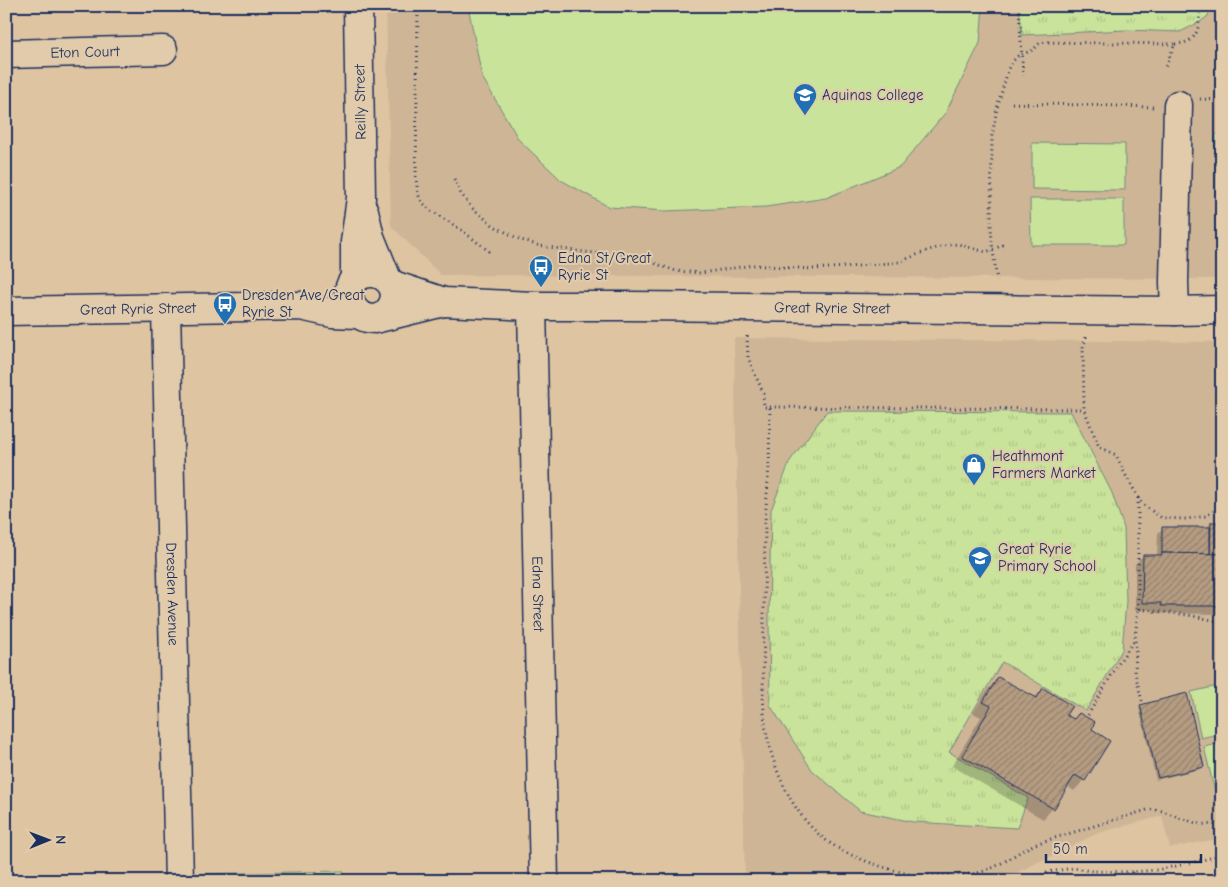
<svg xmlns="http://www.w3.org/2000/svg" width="1228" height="887" font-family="'Comic Neue',sans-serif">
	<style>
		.built { fill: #ceb596 }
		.green { fill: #c9e39a; stroke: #72897c }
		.park { fill: url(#park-tufts); stroke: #72897c }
		.shadow { fill: #0003 }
		.building { fill: url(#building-hatch); stroke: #1b2f5e }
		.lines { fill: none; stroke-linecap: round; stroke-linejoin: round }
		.minor-casing { stroke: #1b2f5e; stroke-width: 31 }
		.major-casing { stroke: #1b2f5e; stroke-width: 31 }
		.path { stroke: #1b2f5e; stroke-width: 3; stroke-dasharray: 1 4; stroke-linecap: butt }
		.minor { stroke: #e2cbab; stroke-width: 28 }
		.major { stroke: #e2cbab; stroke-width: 28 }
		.labels { text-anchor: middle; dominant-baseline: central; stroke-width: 4; stroke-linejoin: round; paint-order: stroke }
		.street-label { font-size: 15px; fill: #1b2f5e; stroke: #e2cbab }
		.poi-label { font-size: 15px; fill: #1b2f5e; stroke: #e2cbab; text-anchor: start }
	</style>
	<defs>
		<pattern id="park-tufts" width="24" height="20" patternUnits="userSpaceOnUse" patternTransform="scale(1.25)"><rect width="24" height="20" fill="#c9e39a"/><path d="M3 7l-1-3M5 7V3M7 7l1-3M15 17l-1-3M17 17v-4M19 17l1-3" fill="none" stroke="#acc387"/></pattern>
		<pattern id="building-hatch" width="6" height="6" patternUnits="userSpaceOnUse" patternTransform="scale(1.25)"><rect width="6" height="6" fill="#b59c81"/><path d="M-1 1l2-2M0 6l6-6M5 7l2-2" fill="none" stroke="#92806d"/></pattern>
	</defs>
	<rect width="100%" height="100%" fill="#dfc4a1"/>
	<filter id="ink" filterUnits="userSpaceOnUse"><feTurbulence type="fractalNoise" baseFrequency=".02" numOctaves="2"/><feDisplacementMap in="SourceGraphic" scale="10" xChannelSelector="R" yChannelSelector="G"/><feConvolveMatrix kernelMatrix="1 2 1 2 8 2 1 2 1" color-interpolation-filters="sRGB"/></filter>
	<g filter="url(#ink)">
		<g class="built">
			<path d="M386,6h836v273l-781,-4 -50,-49z"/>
			<path d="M734,338l488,4v496l-52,10 -8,-32 -64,17 -99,48h-254z"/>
		</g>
		<g class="green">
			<path d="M468,6h515l-3,37 -34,69 -46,55 -74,31 -60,9 -101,4 -56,-4 -48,-27 -42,-40 -37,-63z"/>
			<path d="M1216,134h6v126h-5z"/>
			<path d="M1032,143l93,1v46l-93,-1z"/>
			<path d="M1030,199h94v46h-93z"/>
			<path d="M1222,685v48l-21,5 -10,-46z"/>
			<path d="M1222,743v48l-7,1 -11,-45z"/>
		</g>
		<g class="park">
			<path d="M1019,6h191l-2,10 -8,6 -20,10 -53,-2 -105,5z"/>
			<path d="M827,411l244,1 41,81 12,35 2,73 -4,49 -36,61 -84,-49 -53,90 79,46 -11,30 -104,-6 -53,-11 -48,-41 -42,-65 -1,-87 2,-108 19,-49z"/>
			<path d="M343,871l1,10h-150v-7z"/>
		</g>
		<g class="shadow">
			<path d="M1211,523h11v103h-4l1,-12 -66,-1v-3h-18v-46l8,-8h14l1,-23 5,-5h43z"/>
			<path d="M998,678l36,20 9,-9 21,26 9,5 6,-6 11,16 -6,50 -10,11 -7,-5 -14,22 -10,11 -91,-53 29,-49 -8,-4 15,-24z"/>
			<path d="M1141,706l62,61 -3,2 -44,11 -17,-72z"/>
		</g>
		<g class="building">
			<path d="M1211,522h11v32h-12z"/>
			<path d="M1162,527h48v27l-48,-1z"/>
			<path d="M1162,553l60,1v52h-61v-3h-19l1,-48h18z"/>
			<path d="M998,677l39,21 6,-10 29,18 -6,9 8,4 5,-6 16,9 -3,7 18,12 -25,40 -10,-6 -21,34 -92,-53 29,-50 -8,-4z"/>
			<path d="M1187,693l17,74 -46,11 -18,-73z"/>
		</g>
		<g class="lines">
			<g class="minor-casing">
				<g id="minor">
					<path id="s1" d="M6,54l157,-4"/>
					<path d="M364,211l6,26 17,42"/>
					<path d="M355,278v-36l6,-44 -3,-192"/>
					<path id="s2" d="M532,306l12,575"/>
					<path id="s3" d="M166,308l13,573"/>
					<path d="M1175,311l-1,-29 4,-177"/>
				</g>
			</g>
			<g class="major-casing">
				<g id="major">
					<path id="s4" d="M393,285l51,17 88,4h98l545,5 47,-1"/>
					<path id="s5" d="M6,311l295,-5 31,7 26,1"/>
					<path d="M382,317c31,-23 -1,-57 -26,-39 -12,9 -7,30 4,37 5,3 9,4 15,4l69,-17"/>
				</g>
			</g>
			<g class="path">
				<path d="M418,6l-2,172 2,16 4,8 8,8 30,19 30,23"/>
				<path d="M1019,6l4,70"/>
				<path d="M1175,44c25,-1 24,-18 25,-38"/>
				<path d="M1200,99l22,1"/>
				<path d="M1012,103l142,4"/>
				<path d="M454,179l7,15 11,14 22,18 27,14 19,6 44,6 39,3 17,3 36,13 25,2 52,-8 59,4 36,-2 51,-5 30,-12 19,-5 10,-1 28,8 20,-8"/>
				<path d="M997,281l-5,-38 -1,-18 1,-89 5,-28 12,-41 4,-6 5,-5 15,-6 6,-6 6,-2 130,2 -11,26"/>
				<path d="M747,336l1,21 5,13 10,22 1,15 320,2"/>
				<path d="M1086,337v3l-3,5 1,64 15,38 17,8 9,19 17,30 20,14 25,1 19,-3 16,-10"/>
				<path d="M770,408l-1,58 -4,55 -2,176c1,9 1,18 2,27 6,40 25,87 57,113 18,15 40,23 61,30 10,3 20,6 30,8 13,2 28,0 41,0 8,-1 16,0 23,-2 23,-5 40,-22 61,-30l109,-33c16,-2 28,7 43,11 10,4 21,4 32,3"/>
				<path d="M1138,498v111"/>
				<path d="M1142,701l-7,-28 1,-24 -1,-10 3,-30 50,6 34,7"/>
				<path d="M1088,715l30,-51 17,-25"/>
				<path d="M1132,872l2,9"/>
				<path d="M1028,881l21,-9 24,-4 19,3 40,1 25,-2 33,-7 24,-6 8,-7"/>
			</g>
			<use href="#minor" class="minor"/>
			<use href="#major" class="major"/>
		</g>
	</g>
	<defs>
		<g id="school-pin" transform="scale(1.25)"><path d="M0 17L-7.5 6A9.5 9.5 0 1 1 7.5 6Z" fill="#1f6fb2" stroke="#e2cbab"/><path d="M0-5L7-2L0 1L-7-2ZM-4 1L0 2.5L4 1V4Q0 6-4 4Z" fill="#fff"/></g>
		<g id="bus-pin" transform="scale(1.25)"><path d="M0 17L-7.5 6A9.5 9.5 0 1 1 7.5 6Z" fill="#1f6fb2" stroke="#e2cbab"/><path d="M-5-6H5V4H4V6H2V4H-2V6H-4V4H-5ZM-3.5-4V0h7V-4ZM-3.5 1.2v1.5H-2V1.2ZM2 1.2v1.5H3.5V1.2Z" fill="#fff"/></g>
		<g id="shop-pin" transform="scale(1.25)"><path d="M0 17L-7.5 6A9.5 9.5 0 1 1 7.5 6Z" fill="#1f6fb2" stroke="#e2cbab"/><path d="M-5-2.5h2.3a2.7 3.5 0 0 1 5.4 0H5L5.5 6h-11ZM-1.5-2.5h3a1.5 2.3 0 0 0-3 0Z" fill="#fff"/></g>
	</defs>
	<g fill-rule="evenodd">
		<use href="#school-pin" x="805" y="95"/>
		<use href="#bus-pin" x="541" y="267"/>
		<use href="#bus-pin" x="225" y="304"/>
		<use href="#shop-pin" x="974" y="465"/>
		<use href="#school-pin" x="980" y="558"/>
	</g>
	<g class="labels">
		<g class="street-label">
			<text stroke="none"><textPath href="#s1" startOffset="79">Eton Court</textPath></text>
			<text transform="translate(360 102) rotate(-91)">Reilly Street</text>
			<text stroke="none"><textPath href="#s4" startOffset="442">Great Ryrie Street</textPath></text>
			<text stroke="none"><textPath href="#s5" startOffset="132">Great Ryrie Street</textPath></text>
			<text stroke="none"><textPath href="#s2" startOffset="288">Edna Street</textPath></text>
			<text stroke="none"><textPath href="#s3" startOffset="286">Dresden Avenue</textPath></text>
		</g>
		<g class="poi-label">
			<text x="822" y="95">Aquinas College</text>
			<text x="558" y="258">Edna St/Great<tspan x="558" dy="17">Ryrie St</tspan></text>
			<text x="242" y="295">Dresden Ave/Great<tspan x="242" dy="17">Ryrie St</tspan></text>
			<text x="992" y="456">Heathmont<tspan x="992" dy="17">Farmers Market</tspan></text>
			<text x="998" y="549">Great Ryrie<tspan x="998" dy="17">Primary School</tspan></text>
		</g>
	</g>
	<rect width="1228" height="887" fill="none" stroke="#e2cbab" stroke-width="25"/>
	<rect x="12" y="12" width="1203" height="862" fill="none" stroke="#1b2f5e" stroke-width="2" filter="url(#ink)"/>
	<g transform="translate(48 840) rotate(89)" stroke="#e2cbab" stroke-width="4" paint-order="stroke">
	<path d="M0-4L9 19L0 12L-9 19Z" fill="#1b2f5e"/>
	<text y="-8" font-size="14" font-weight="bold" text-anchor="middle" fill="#1b2f5e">N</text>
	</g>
	<path d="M1046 854v8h155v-8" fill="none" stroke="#1b2f5e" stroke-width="2.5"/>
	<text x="1053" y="854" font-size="15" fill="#1b2f5e" stroke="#e2cbab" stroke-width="4" paint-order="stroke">50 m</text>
</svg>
